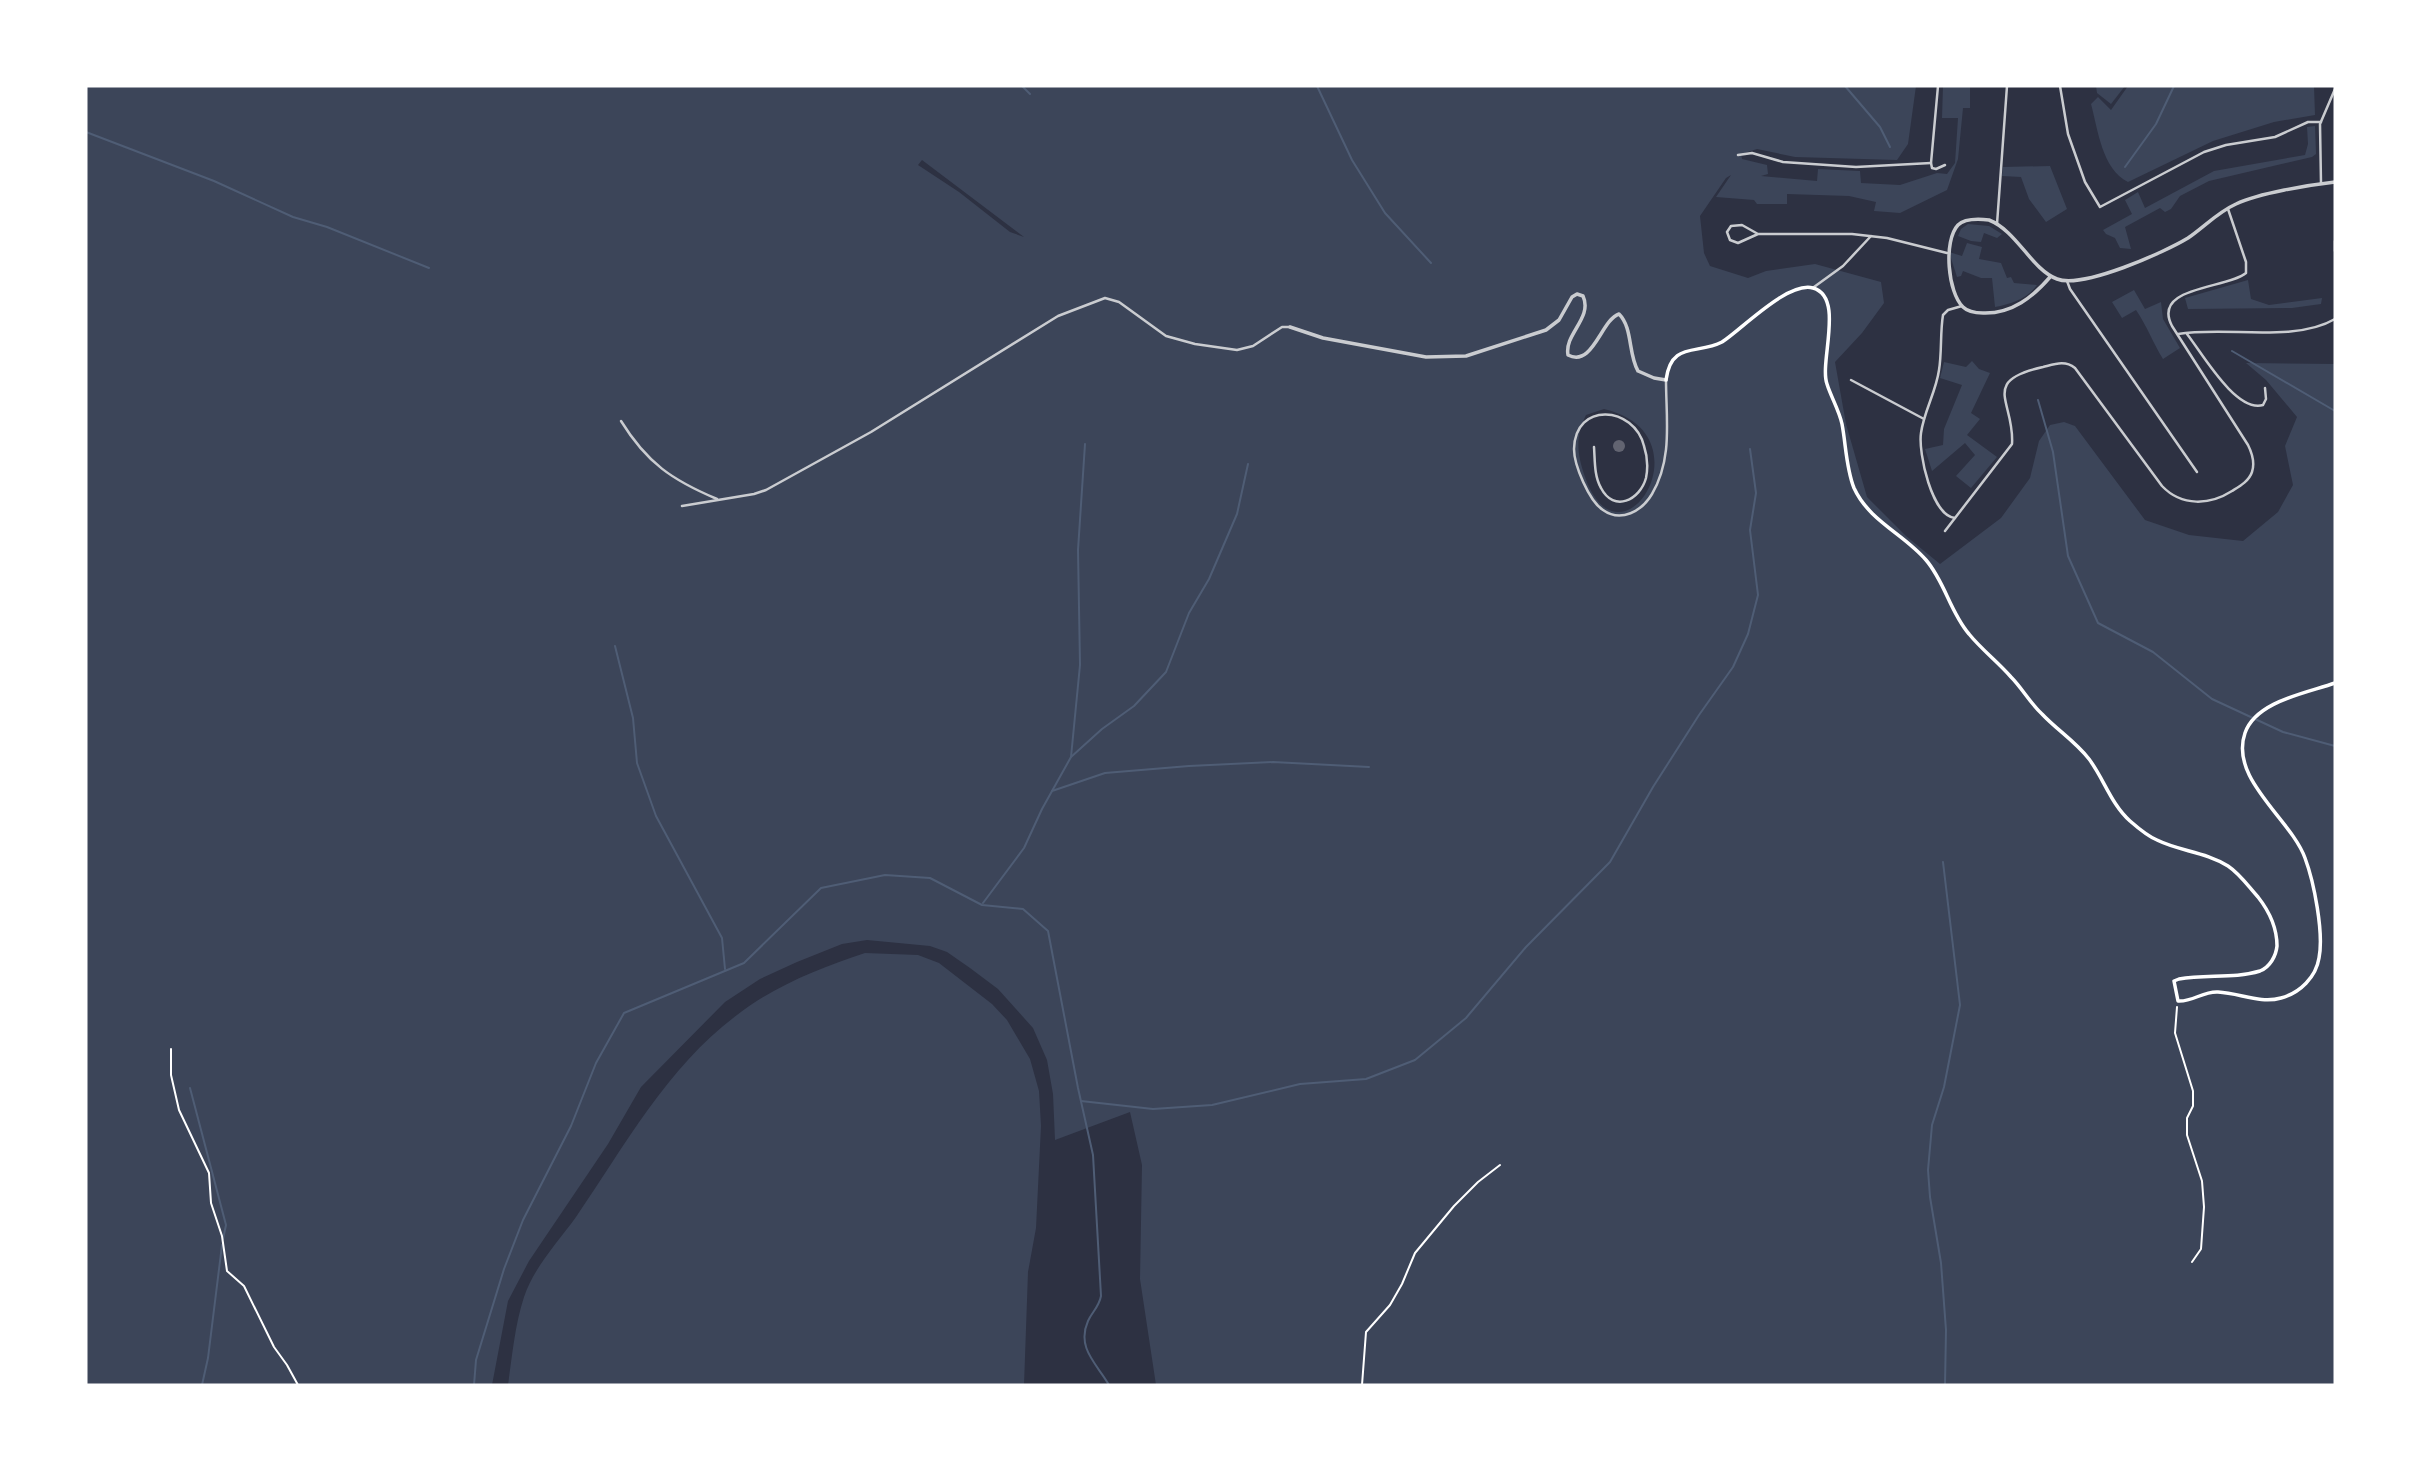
<svg xmlns="http://www.w3.org/2000/svg" width="2421" height="1471" font-family="Commissioner,sans-serif">
	<style>
		.green { fill: #3c4559; fill-rule: evenodd }
		.lines { fill: none; stroke-linecap: round; stroke-linejoin: round }
		.stream { stroke: #4f5d75; stroke-width: 2 }
		.building { fill: #626471 }
		.path { stroke: #fff; stroke-width: 2 }
		.minor { stroke: #caccd0; stroke-width: 2.5 }
		.tertiary { stroke: #caccd0; stroke-width: 3.5 }
		.secondary { stroke: #fff; stroke-width: 3.5 }
	</style>
	<rect width="100%" height="100%" fill="#2d3142"/>
	<g class="green">
		<path d="M86,86h1830l-8,58 -11,16 -102,-3 -38,-8 -16,5 1,5 25,6 1,9 -7,2 56,5 1,-12 42,2 1,12 39,2 37,-12 10,1 8,-11 3,-45h-16l1,-32h27v22h-7l-5,51 -11,31 -47,23 -26,-2 2,-9 -27,-6 -62,-2v10h-30l-3,-4 -38,-3 15,-22 -5,3 -26,38 4,37 6,13 38,12 18,-7 49,-7 66,18 3,21 -22,30 -27,29 11,62 21,73 39,39 34,28 61,-46 29,-40 9,-37 11,-16 14,-3 11,4 70,94 44,15 54,6 35,-29 15,-27 -8,-39 12,-29 -31,-37 -20,-17 89,1v1021h-1179l-16,-106 2,-114 -12,-53 -75,28 -2,-46 -6,-34 -14,-32 -35,-39 -28,-21 -23,-16 -17,-6 -63,-6 -25,4 -45,18 -37,17 -35,23 -84,85 -33,57 -79,117 -21,40 -16,84h-406zM922,160l102,77 -14,-5 -51,-40 -41,-27zM1604,409c107,25 16,168 -19,68 -8,-23 -10,-40 1,-62z"/>
		<path d="M2096,86h29l-14,18 -14,-11z"/>
		<path d="M2128,86h186l1,29 -41,7 -61,19 -85,41c-26,-13 -30,-52 -37,-78l7,-7 13,13z"/>
		<path d="M2315,126l1,28 -4,3 -103,24 -29,15 -9,13 -6,3 -5,-4 -35,19 6,22 -11,-1 -5,-10 -9,-4 -3,-4 29,-16 -7,-14 13,-8 7,16 69,-37 91,-16 3,-11 -1,-17z"/>
		<path d="M2050,166l17,43 -21,13 -17,-23 -8,-22 -19,-1 1,-9z"/>
		<path d="M1968,224l21,2 13,8 -5,4 -13,-5 -3,9 -10,-1 -13,-5 3,-7z"/>
		<path d="M1967,243l15,4 -3,12 22,4 6,15 4,-1 3,6 23,2c-10,14 -26,19 -42,22l-3,-29h-11l-18,-7 -2,5 -4,1 -8,-25 13,4z"/>
		<path d="M2248,280l3,19 18,6 53,-7 -1,6 -29,4 -104,1 -3,-11z"/>
		<path d="M2134,290l11,19 16,-7 2,17 17,29 -17,11c-10,-16 -16,-33 -27,-49l-14,8 -10,-16z"/>
		<path d="M1972,361l7,8 11,4 -19,40 9,6 -13,16 30,22 -26,31 -15,-12 19,-21 -10,-12 -33,28 -7,-22 18,-4 1,-16 18,-44 -22,-7 4,-16 22,5z"/>
		<path d="M865,953l53,2 21,8 53,41 15,16 23,39 9,32 2,35 -5,102 -8,44 -4,113h-516c4,-28 7,-61 16,-88 10,-30 34,-55 52,-80 48,-70 92,-151 161,-202 39,-30 83,-47 128,-62z"/>
	</g>
	<g class="lines">
		<g class="stream">
			<path d="M1022,86l8,8"/>
			<path d="M1317,86l35,74 33,53 46,50"/>
			<path d="M1845,86l35,41 10,20"/>
			<path d="M86,132l128,49 79,36 34,10 102,41"/>
			<path d="M2125,167l31,-43 18,-38"/>
			<path d="M2232,351l103,60"/>
			<path d="M2038,400l15,52 15,104 30,67 55,29 59,47 71,33 52,14"/>
			<path d="M615,646l18,72 4,45 19,53 66,122 3,31"/>
			<path d="M1071,757l9,-92 -2,-115 7,-106"/>
			<path d="M1052,791l53,-18 84,-7 84,-4 96,5"/>
			<path d="M1943,862l17,143 -16,82 -12,38 -4,45 2,27 11,66 5,67 -1,55"/>
			<path d="M983,903l41,-55 18,-39 29,-52 31,-28 32,-23 32,-34 23,-59 20,-34 28,-65 11,-50"/>
			<path d="M190,1088l36,137 -3,14"/>
			<path d="M1081,1101l72,8 59,-4 88,-21 66,-5 49,-19 51,-42 60,-71 84,-85 43,-75 46,-72 34,-48 15,-33 10,-39 -8,-65 6,-37 -6,-44"/>
			<path d="M202,1385l6,-27 14,-113"/>
			<path d="M474,1385l2,-25 28,-91 19,-49 48,-94 25,-63 28,-50 120,-50 77,-75 64,-13 45,3 52,27 41,4 25,22 30,157 15,67 8,141c-2,11 -9,16 -13,25 -12,27 9,43 21,64"/>
		</g>
	</g>
	<circle class="building" cx="1619" cy="446" r="6"/>
	<g class="lines">
		<g class="path">
			<path d="M2177,1007l-2,26 18,58v15l-6,12v17l15,46 2,26 -3,42 -9,13"/>
			<path d="M171,1049v26l8,35 30,63 2,30 11,33 5,35 17,15 30,61 13,18 11,20"/>
			<path d="M1362,1385l4,-53 24,-27 12,-21 13,-31 39,-47 24,-24 22,-17"/>
		</g>
		<g class="minor">
			<path d="M1938,86l-7,77 1,5 4,1 9,-4"/>
			<path d="M2060,86l8,48 17,48 15,25 104,-55 22,-7 49,-8 33,-15h13"/>
			<path d="M1738,155l14,-2 31,9 73,5 75,-4"/>
			<path d="M2321,183l-1,-59 15,-35"/>
			<path d="M1997,224l10,-138"/>
			<path d="M1758,234l-16,-9 -11,1 -4,6 3,8 8,3 20,-9h94l35,4 60,15"/>
			<path d="M2335,241v10"/>
			<path d="M2067,281l3,8 127,183"/>
			<path d="M1814,287l29,-21 28,-30"/>
			<path d="M2178,334c48,-8 116,9 157,-15"/>
			<path d="M2187,334c15,19 49,79 76,71l3,-6 -1,-11"/>
			<path d="M1851,380l73,39"/>
			<path d="M621,421c26,42 51,59 96,78"/>
			<path d="M1594,447c1,13 0,29 7,41 13,25 39,12 45,-10 2,-10 1,-23 -2,-32 -10,-40 -69,-45 -70,3 0,16 15,52 29,61 18,13 39,1 49,-16 21,-36 14,-75 14,-114"/>
			<path d="M682,506l72,-12 12,-4 105,-58 187,-116 47,-18 14,4 47,34 29,8 42,6 16,-4 29,-19h8"/>
			<path d="M1955,518c-23,-2 -37,-65 -34,-85 3,-22 15,-41 18,-63 3,-18 1,-37 4,-55l5,-5 14,-4"/>
			<path d="M1945,531l67,-87c3,-42 -33,-63 31,-77 12,-3 22,-7 32,1l87,118c20,21 48,19 70,5 8,-5 17,-10 20,-19 3,-9 0,-19 -4,-27l-76,-119c-21,-40 55,-37 74,-53v-11l-18,-53"/>
		</g>
		<g class="tertiary">
			<path d="M2051,276c-18,21 -39,38 -68,37 -8,0 -15,-1 -20,-6 -15,-14 -20,-66 -5,-82 7,-7 22,-6 31,-5 28,11 42,49 68,59 26,10 108,-27 131,-41 16,-11 30,-26 48,-34 23,-11 73,-19 99,-22"/>
			<path d="M1290,327l33,11 103,19 40,-1 80,-26 13,-10 13,-23 5,-3 6,2c10,22 -19,38 -15,59 25,13 33,-35 51,-41 14,14 9,40 19,57l16,7 12,2"/>
		</g>
		<path class="secondary" d="M1666,380c5,-39 31,-25 56,-38 20,-13 66,-61 91,-54 32,9 6,74 14,96 4,13 12,26 15,40 4,21 4,44 12,64 15,33 50,46 72,72 19,22 24,52 43,74 13,16 29,28 42,43 11,11 19,26 31,37 15,16 33,27 47,45 15,20 22,45 41,62 8,7 17,15 27,19 22,11 49,12 71,26 12,8 20,20 30,31 11,14 19,30 19,49 -1,10 -7,21 -17,25 -26,8 -54,3 -81,8l-5,2 4,20c15,1 25,-10 40,-9 22,1 42,12 63,6 19,-5 35,-21 38,-40 5,-25 -5,-76 -14,-100 -14,-39 -76,-79 -60,-125 11,-32 62,-40 90,-50"/>
	</g>
	<rect width="2421" height="1471" fill="none" stroke="#ffffff" stroke-width="175"/>
</svg>
